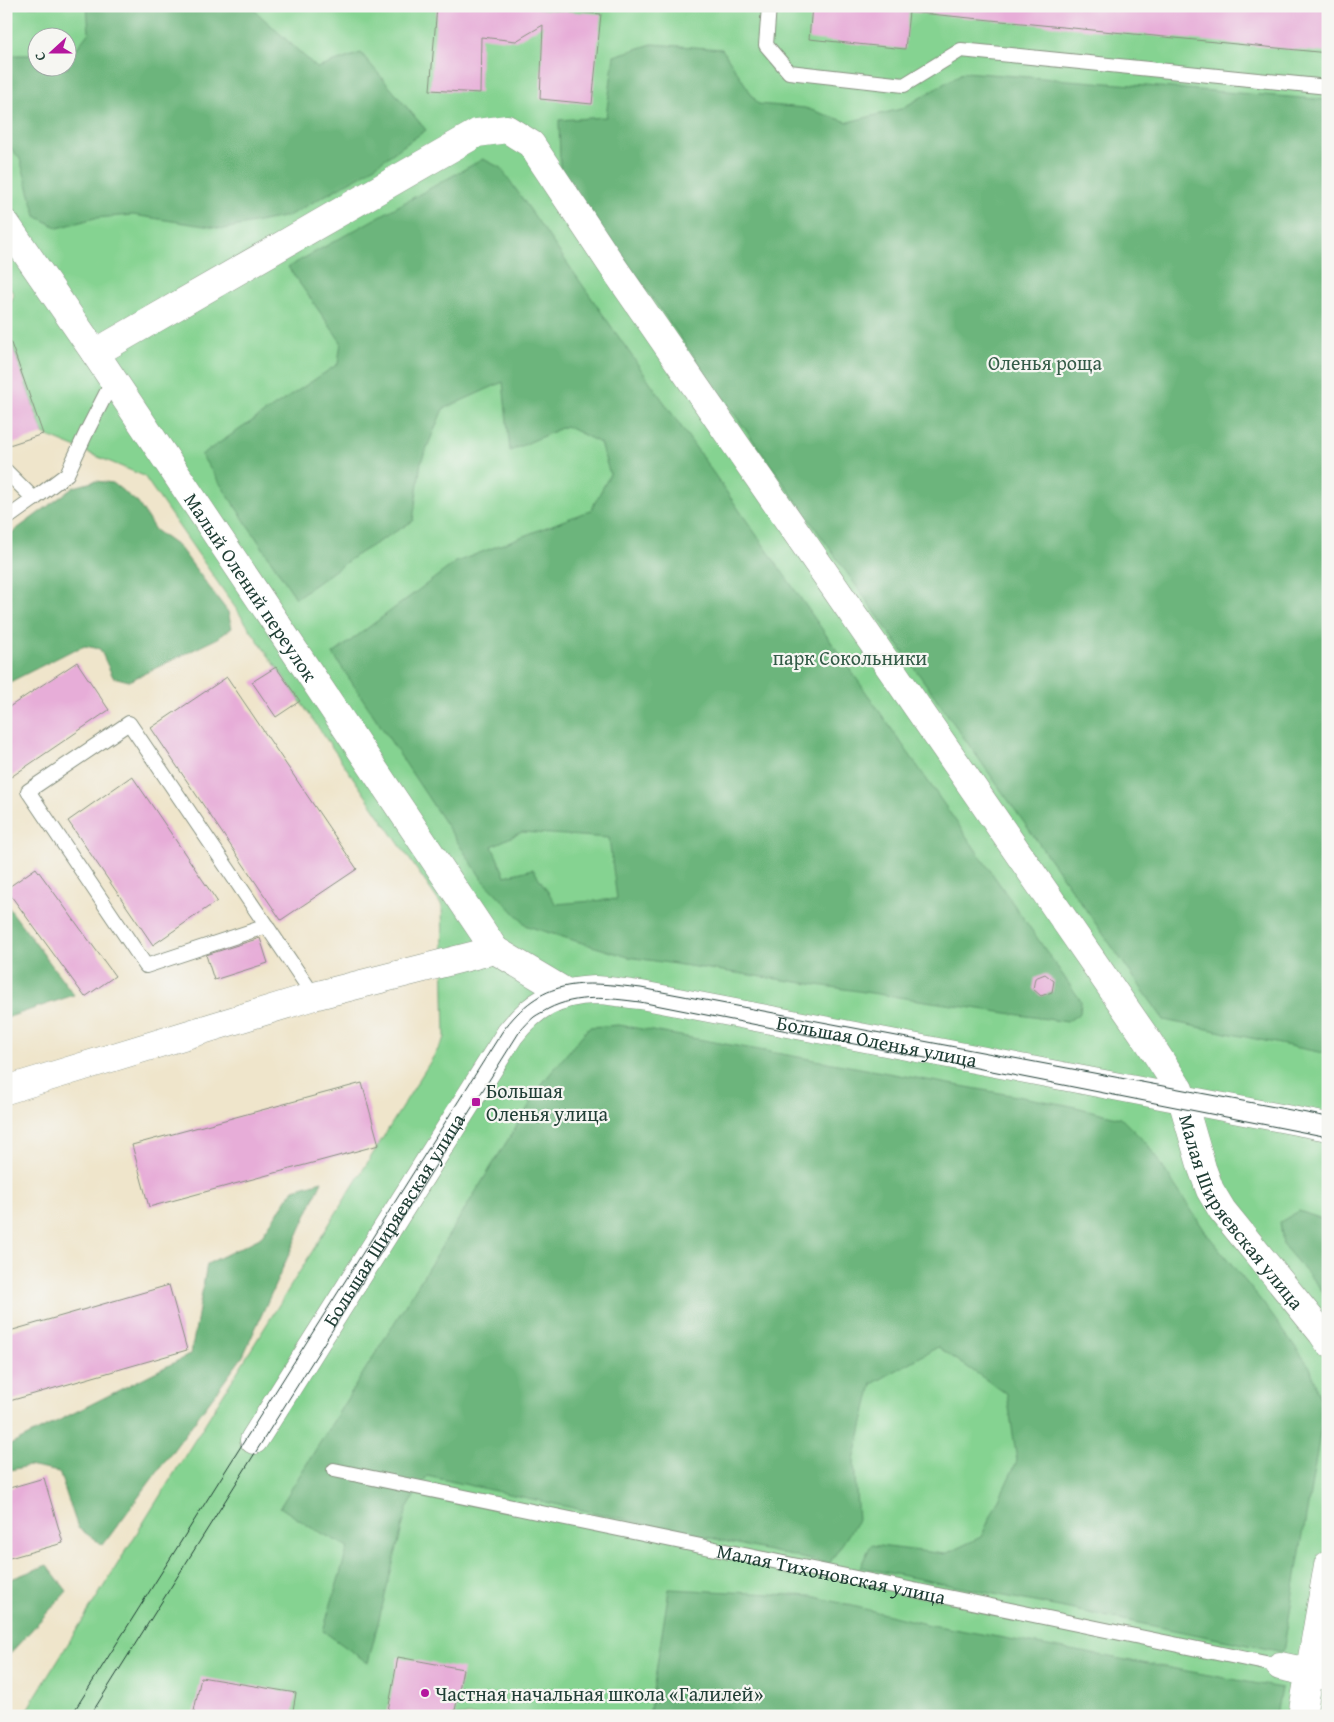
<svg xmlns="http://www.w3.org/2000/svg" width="1334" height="1722" font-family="'Gentium Book Plus',serif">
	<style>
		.green { fill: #85d391; stroke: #528862; fill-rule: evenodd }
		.forest { fill: #6cb57b; stroke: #467958; fill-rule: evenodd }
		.building { fill: #e7add8 }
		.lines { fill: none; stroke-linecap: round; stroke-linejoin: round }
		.service-casing { stroke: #879180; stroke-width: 16 }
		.minor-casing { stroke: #879180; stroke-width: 29 }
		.service { stroke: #fff; stroke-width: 14 }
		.minor { stroke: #fff; stroke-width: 28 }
		.tram { stroke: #1f3d34; stroke-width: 1 }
		.poi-dot { fill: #b5179e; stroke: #f6f6f2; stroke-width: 2 }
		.labels { text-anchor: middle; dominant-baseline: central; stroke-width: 4.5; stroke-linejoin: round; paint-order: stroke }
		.park-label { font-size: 20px; fill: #335b47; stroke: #f6f6f2 }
		.street-label { font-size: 20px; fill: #1f3d34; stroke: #f6f6f2 }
		.poi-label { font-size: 20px; fill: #1f3d34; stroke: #f6f6f2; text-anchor: start }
	</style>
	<rect width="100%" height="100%" fill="#f6f6f2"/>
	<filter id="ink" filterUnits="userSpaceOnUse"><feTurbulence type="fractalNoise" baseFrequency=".02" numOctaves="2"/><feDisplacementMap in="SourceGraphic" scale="10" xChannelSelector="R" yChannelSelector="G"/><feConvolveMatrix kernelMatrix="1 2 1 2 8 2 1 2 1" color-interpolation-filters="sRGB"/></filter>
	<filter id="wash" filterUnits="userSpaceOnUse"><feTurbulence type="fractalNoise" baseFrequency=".0096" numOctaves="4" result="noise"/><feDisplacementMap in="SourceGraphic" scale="20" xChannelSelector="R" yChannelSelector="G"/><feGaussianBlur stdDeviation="1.12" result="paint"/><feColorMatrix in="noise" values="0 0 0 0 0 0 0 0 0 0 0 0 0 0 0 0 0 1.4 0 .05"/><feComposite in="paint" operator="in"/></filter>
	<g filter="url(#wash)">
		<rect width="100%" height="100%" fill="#efe5cb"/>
		<path class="green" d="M6,6h1322v1710h-1305l422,-678 -3,-132 -298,-430 -101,-42 -37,-106v-12l8,-22 -8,-11zM38,38h30v30h-30z"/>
		<g class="forest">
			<path d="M87,6h163l67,62 44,-15 65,77 -64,45 -74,41 -64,13 -91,-14 -38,3 -37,10 -22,-12 -16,-57 -14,-17v-87h31l1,13h30v-12h3l18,-24z"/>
			<path d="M652,44l70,5 36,55 47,4 43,14 53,-13 63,-37 364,28v954l-164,-34 -604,-852 -1,-48 47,-3 8,-61z"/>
			<path d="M483,159l18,9 580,833 -1,12 -13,9 -439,-65 -101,-31 -45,-47 -149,-225 123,-92 135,-52 19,-36 -10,-31 -34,-17 -56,25 -7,-69 -60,27 -22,53 -8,59 -58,35 -59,42 -95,-143 137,-91 3,-22 -53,-75zM522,832l87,6 8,61 -61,5 -23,-35 -28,7 -13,-30z"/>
			<path d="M96,481l17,2 25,20 17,27 25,18 48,64 4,16 -14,10 -89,43 -16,-4 -13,-28 -15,-3 -16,6 -63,32v-147l68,-50z"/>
			<path d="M6,904l68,91 -68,23z"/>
			<path d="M619,1025l448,80 54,13 27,27 59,89 56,69 47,64 14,44 -41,241 -423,-85 11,-22 74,9 36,-17 36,-76 -10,-67 -69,-47 -66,37 -18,77 4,59 -29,44 -402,-88 -20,32 -39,155 -45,-32 25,-84 -38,-20 -30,-20 265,-427 44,-53z"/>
			<path d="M322,1181l-79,175 -140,189 -25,-17 -19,-56 -31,-6 -22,5v-24l185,-93 16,-90 53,-26 34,-49z"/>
			<path d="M1299,1211l29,10v80l-8,-13 -37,-43 -3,-23z"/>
			<path d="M47,1565l20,26 -61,67v-77z"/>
			<path d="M669,1589l143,7 114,28 355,64 -5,28h-627z"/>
		</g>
		<g id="blocks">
			<g class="building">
				<path d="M437,6h100l2,3 62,5 -9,90 -52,-5 3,-74 -27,16 -35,-4 -1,56 -50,-3z"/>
				<path d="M812,6l42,1v-1h474v47l-419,-41 -4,37 -96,-10z"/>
				<path d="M6,329l37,105 -37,12z"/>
				<path d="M77,662l32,48 -98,67 -5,-7v-61z"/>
				<path d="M276,667l24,34 -24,16 -24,-35z"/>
				<path d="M227,677l130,192 -76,51 -130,-192z"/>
				<path d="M132,776l85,125 -64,44 -85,-124z"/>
				<path d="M36,868l79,108 -30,21 -79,-108z"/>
				<path d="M260,938l8,25 -54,17 -8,-25z"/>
				<path d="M1045,974l9,7 -2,11 -11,4 -8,-7 2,-11z"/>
				<path d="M362,1083l17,62 -230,62 -17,-62z"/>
				<path d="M169,1285l18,65 -181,52v-70z"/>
				<path d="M44,1478l19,65 -57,16v-70z"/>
				<path d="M398,1657l65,12 -9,47h-67z"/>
				<path d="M201,1677l95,16 -4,23h-99z"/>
			</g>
		</g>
	</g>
	<g filter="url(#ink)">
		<use href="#blocks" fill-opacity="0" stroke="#879180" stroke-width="1"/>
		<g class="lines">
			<g class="service-casing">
				<g id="service">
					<path d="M769,6l-3,39 23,27 115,13 57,-35 367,37"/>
					<path d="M6,471l28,28 33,-25 21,-45 25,-49"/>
					<path d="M6,519l28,-20"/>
					<path d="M267,926l-121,40 -118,-175 101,-68 185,273"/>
					<path id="s1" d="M334,1470l946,196"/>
				</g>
			</g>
			<g class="minor-casing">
				<g id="minor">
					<path id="s2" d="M6,224l89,129 400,597"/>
					<path id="s3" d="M95,353l382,-220 30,-4 24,15 80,120 537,777 31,48 23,79 8,22 12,20 100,123 6,9"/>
					<path d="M6,1090l308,-94 181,-46 72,43"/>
					<path id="s4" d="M254,1440l256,-406c23,-29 46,-43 85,-44 15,0 31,4 46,5l687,132"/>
					<path d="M1280,1666l47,10"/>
					<path d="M1302,1716l26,-151"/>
				</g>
			</g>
			<use href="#service" class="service"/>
			<use href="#minor" class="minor"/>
			<g class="tram">
				<path d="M71,1716l431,-684c40,-55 78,-51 139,-44l687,129"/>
				<path d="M90,1716l430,-685c5,-5 9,-10 14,-14 4,-3 9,-5 14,-8 29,-15 60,-11 92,-7l688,135"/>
			</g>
		</g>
	</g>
	<g class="poi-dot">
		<rect x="471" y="1097" width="10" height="10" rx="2.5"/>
		<circle cx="425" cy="1693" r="5"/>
	</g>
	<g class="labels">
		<g class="park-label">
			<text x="1045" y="362">Оленья роща</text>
			<text x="850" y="657">парк Сокольники</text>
		</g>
		<g class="street-label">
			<text stroke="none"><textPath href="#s2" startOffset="438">Малый Олений переулок</textPath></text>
			<text stroke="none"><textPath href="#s4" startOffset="866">Большая Оленья улица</textPath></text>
			<text stroke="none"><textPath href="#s3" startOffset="1785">Малая Ширяевская улица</textPath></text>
			<text stroke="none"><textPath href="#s4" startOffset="261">Большая Ширяевская улица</textPath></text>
			<text stroke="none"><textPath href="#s1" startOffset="508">Малая Тихоновская улица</textPath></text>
		</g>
		<g class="poi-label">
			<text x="486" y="1090">Большая<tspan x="486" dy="23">Оленья улица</tspan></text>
			<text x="435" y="1693">Частная начальная школа «Галилей»</text>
		</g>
	</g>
	<rect width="1334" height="1722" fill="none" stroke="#f6f6f2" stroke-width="25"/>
	<g transform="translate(52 52) rotate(249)"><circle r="24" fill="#f6f6f2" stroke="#a0aca6"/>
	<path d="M0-4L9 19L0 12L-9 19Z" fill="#b5179e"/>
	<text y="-8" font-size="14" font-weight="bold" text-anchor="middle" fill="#1f3d34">С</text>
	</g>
</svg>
